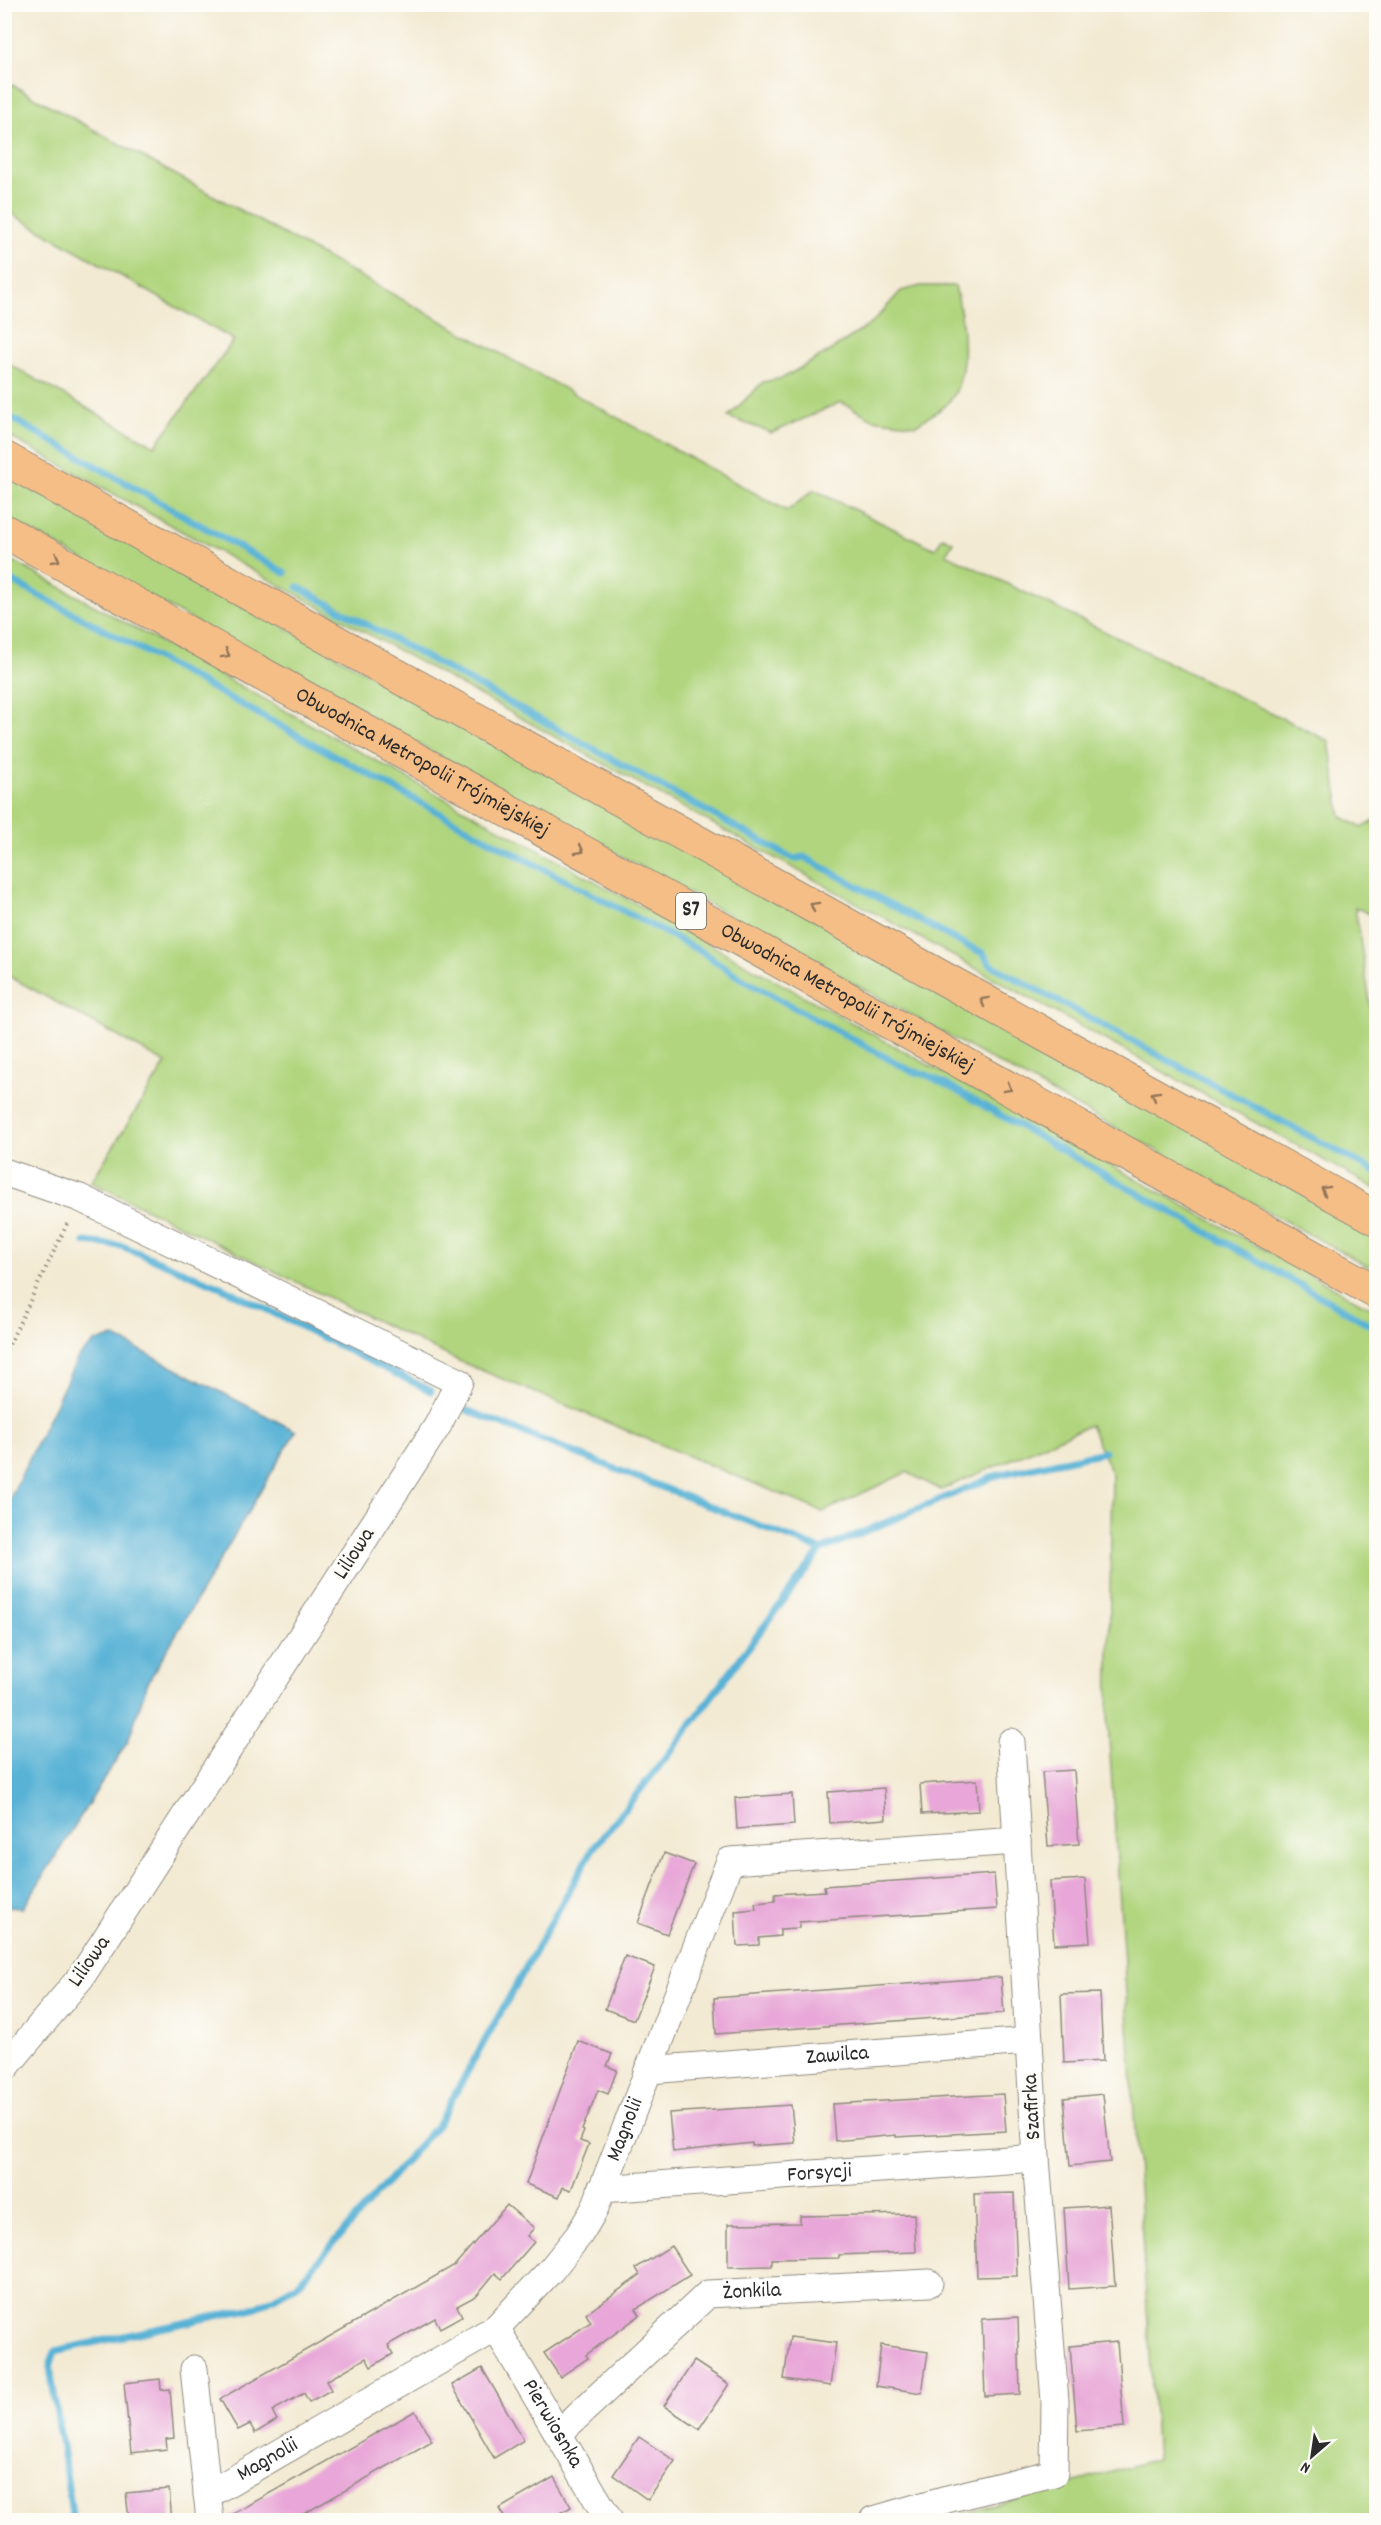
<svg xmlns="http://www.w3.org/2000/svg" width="1381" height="2525" font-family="Dekko,sans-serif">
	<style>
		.green { fill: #b0d57e; stroke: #6e8054; stroke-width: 1.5 }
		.water { fill: #59b2d6; stroke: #426e80; stroke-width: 1.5 }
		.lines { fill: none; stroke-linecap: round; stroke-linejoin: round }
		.stream { stroke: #59b2d6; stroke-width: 7 }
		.building { fill: #e8a7d8 }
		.street-casing { stroke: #8f8a7f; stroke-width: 29 }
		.highway-casing { stroke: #8f8a7f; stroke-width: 35 }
		.path { stroke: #8f8a7f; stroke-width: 4; stroke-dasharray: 1.5 4.5; stroke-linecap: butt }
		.street { stroke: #fff; stroke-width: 27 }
		.highway { stroke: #f6be87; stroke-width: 33 }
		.oneway { stroke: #907459 }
		.labels { text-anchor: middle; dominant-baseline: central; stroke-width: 6; stroke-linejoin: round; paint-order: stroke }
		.shield { fill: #fdfcf7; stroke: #6a6a68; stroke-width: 1.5 }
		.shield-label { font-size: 21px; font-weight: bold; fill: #2b2b2b }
		.street-label { font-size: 22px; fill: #2b2b2b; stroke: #fdfcf7 }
	</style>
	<rect width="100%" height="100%" fill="#fdfcf7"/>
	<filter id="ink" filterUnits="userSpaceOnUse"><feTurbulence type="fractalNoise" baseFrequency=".0167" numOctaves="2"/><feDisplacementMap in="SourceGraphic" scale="12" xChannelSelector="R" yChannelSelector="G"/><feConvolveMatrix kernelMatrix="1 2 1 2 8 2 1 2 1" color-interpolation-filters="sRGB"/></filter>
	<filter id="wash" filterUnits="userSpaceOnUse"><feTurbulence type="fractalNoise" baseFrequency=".008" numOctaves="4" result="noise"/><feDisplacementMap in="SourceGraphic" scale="24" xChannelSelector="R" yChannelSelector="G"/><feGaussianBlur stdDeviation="1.35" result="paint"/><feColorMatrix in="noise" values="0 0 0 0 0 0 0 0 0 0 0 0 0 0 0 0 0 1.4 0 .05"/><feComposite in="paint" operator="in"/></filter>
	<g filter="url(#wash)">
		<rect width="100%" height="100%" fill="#f3ead3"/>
		<g class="green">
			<path d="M5,81l782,430 27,-21 121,59 8,-12 10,5 -7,12 383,187 12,75 21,12 14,-8v97l-21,-10 21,134v148l-1371,-755v-72l150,84 79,-106 -229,-130z"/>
			<path d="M921,286h34c8,30 17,93 -8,118 -8,8 -21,14 -31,21l-43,-6 -32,-17 -69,31 -44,-16 35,-35 20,-4 45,-26 43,-28 30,-33z"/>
			<path d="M4,473l1372,755v43l-1371,-754z"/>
			<path d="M4,556l1372,755v1209h-433l214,-61 -49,-736 4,-248 -22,-50 -149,65 -34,-18 -84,40 -364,-151 -368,-179 75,-119 -161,-89z"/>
		</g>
		<path class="water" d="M115,1337l181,94 -148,251 -20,59 -105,167 -18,-1v-398l73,-152 18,-16z"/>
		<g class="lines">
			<g class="stream">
				<path d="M4,414l281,159"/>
				<path d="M4,577l125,66 367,201 206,108 40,27 169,92 16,4 27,14 422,239"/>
				<path d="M298,587l496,272 10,-2 157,86 22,10 7,11 23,13 363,195"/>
				<path d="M85,1242l37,4 101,42 208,103"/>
				<path d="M466,1410l355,140 177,-75 106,-23"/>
				<path d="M73,2520l-23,-153 5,-16 203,-44 39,-22 141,-161 154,-274 76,-95 153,-205"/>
			</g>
		</g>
		<g id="blocks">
			<g class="building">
				<path d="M1074,1770l5,74 -31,2 -6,-74z"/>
				<path d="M977,1780l2,31 -57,3 -2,-30z"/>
				<path d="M884,1788l2,31 -56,4 -2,-31z"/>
				<path d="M792,1794l2,31 -57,4 -2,-31z"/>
				<path d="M664,1853l30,11 -27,70 -29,-11z"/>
				<path d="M994,1874l3,35 -198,13v6l-19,1v7l-21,2v7l-22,1 -2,-35 21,-2 -1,-6 20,-2v-7l50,-3 -1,-5z"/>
				<path d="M1085,1879l5,63 -36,2 -4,-63z"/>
				<path d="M625,1956l30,11 -21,53 -29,-11z"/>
				<path d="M1001,1977l3,36 -288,21 -2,-36z"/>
				<path d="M1100,1993l3,68 -39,2 -3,-69z"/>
				<path d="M578,2041l34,13 -5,12 10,4 -9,24 -10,-4 -16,40 2,1 -4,10 9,3 -18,46 -8,-3 -4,10 -33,-13z"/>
				<path d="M1003,2094l3,37 -110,6v-2l-61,6 -3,-37z"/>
				<path d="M1103,2094l7,68 -40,4 -6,-68z"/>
				<path d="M791,2105l4,38 -43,3v-3l-79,9 -4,-39z"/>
				<path d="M1014,2193l3,83 -40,1 -3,-83z"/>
				<path d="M507,2205l27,23 -7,8 7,6 -32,37 -7,-6 -19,23 -19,10 5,10 -22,12 -5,-10 -35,20 -12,7 5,9 -22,13 -5,-9 -40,23 5,9 -22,12 -5,-9 -32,18 5,9 -22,13 -5,-9 -12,6 -18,-31 235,-134z"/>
				<path d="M1109,2205l6,81 -46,3 -5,-81z"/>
				<path d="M914,2214l2,38 -77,3v3l-67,1v7l-44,1v-43l72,-1v-7z"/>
				<path d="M671,2246l19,29 -54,34 4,6 -54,40 2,3 -28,19 -16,-24 47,-31 -5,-8 54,-39 -4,-7z"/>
				<path d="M1018,2317l2,77 -35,2 -3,-77z"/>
				<path d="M790,2337l46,6 -6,43 -46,-7z"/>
				<path d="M1117,2342l7,85 -47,4 -7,-85z"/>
				<path d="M881,2345l47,7 -6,41 -46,-7z"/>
				<path d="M694,2361l35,23 -30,45 -35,-23z"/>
				<path d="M482,2368l42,72 -30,18 -42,-73z"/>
				<path d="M160,2379l1,11 9,-1 4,49 -8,1 1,10 -36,4 -7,-70z"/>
				<path d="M415,2411l17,30 -139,79h-68l1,-2z"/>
				<path d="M639,2437l36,24 -27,39 -35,-25z"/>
				<path d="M554,2477l17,30 -22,13h-43l-7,-11z"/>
				<path d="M169,2489l3,31h-43l-3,-27z"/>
			</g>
		</g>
	</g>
	<g filter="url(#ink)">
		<use href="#blocks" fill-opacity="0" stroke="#8f8a7f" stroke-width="1.5"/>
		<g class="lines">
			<g class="street-casing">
				<g id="street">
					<path d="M4,1172l76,26 379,184 -21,43 -357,552 -77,92"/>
					<path id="s1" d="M648,2070l381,-29"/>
					<path id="s2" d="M601,2189l435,-31"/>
					<path id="s3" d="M496,2328l113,192"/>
					<path d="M194,2369l16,151"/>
					<path id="s4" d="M558,2434l150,-140 221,-11"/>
					<path id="s5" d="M207,2495l289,-167 55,-58 28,-35 15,-25 136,-349 287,-20"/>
					<path d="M874,2520l73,-21 107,-26 1,-72 -19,-243 -25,-416"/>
				</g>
			</g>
			<g class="highway-casing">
				<g id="highway">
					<path d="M4,458l1372,760"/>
					<path id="s6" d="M4,531l1372,761"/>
				</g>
			</g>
			<path class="path" d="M4,1355l65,-135"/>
			<use href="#street" class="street"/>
			<use href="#highway" class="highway"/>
		</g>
		<defs><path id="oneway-chevron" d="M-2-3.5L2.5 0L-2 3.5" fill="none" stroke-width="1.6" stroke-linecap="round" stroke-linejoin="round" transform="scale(1.5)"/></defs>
		<g class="oneway">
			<use href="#oneway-chevron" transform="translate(56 559) rotate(29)"/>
			<use href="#oneway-chevron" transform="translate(226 654) rotate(29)"/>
			<use href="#oneway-chevron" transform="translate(580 850) rotate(29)"/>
			<use href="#oneway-chevron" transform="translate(814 906) rotate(-151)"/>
			<use href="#oneway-chevron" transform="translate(984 1001) rotate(-151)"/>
			<use href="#oneway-chevron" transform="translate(1008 1088) rotate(29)"/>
			<use href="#oneway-chevron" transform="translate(1155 1095) rotate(-151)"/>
			<use href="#oneway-chevron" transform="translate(1325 1190) rotate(-151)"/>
		</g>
	</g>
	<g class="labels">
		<rect class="shield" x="676" y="893" width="30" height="36" rx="4.5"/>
		<g class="shield-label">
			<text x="691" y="911">S7</text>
		</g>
		<g class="street-label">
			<text stroke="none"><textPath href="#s6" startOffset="478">Obwodnica Metropolii Trójmiejskiej</textPath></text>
			<text stroke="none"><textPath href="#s6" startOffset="964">Obwodnica Metropolii Trójmiejskiej</textPath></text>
			<text transform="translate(355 1554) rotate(-57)">Liliowa</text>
			<text transform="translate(90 1962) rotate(-55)">Liliowa</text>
			<text stroke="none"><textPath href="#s1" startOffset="190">Zawilca</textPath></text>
			<text transform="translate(1033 2107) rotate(-93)">Szafirka</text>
			<text stroke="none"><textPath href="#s5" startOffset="574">Magnolii</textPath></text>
			<text stroke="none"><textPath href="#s2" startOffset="219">Forsycji</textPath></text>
			<text stroke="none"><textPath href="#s4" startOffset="249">Żonkila</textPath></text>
			<text stroke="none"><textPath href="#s3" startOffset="111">Pierwiosnka</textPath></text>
			<text stroke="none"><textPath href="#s5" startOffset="70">Magnolii</textPath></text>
		</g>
	</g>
	<rect width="1381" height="2525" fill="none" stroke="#fdfcf7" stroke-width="24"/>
	<g transform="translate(1312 2456) rotate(209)" stroke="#fdfcf7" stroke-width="4.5" paint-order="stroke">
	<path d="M0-4.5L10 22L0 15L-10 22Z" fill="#2b2b2b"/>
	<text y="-9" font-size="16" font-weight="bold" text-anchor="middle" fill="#2b2b2b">N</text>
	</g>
</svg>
